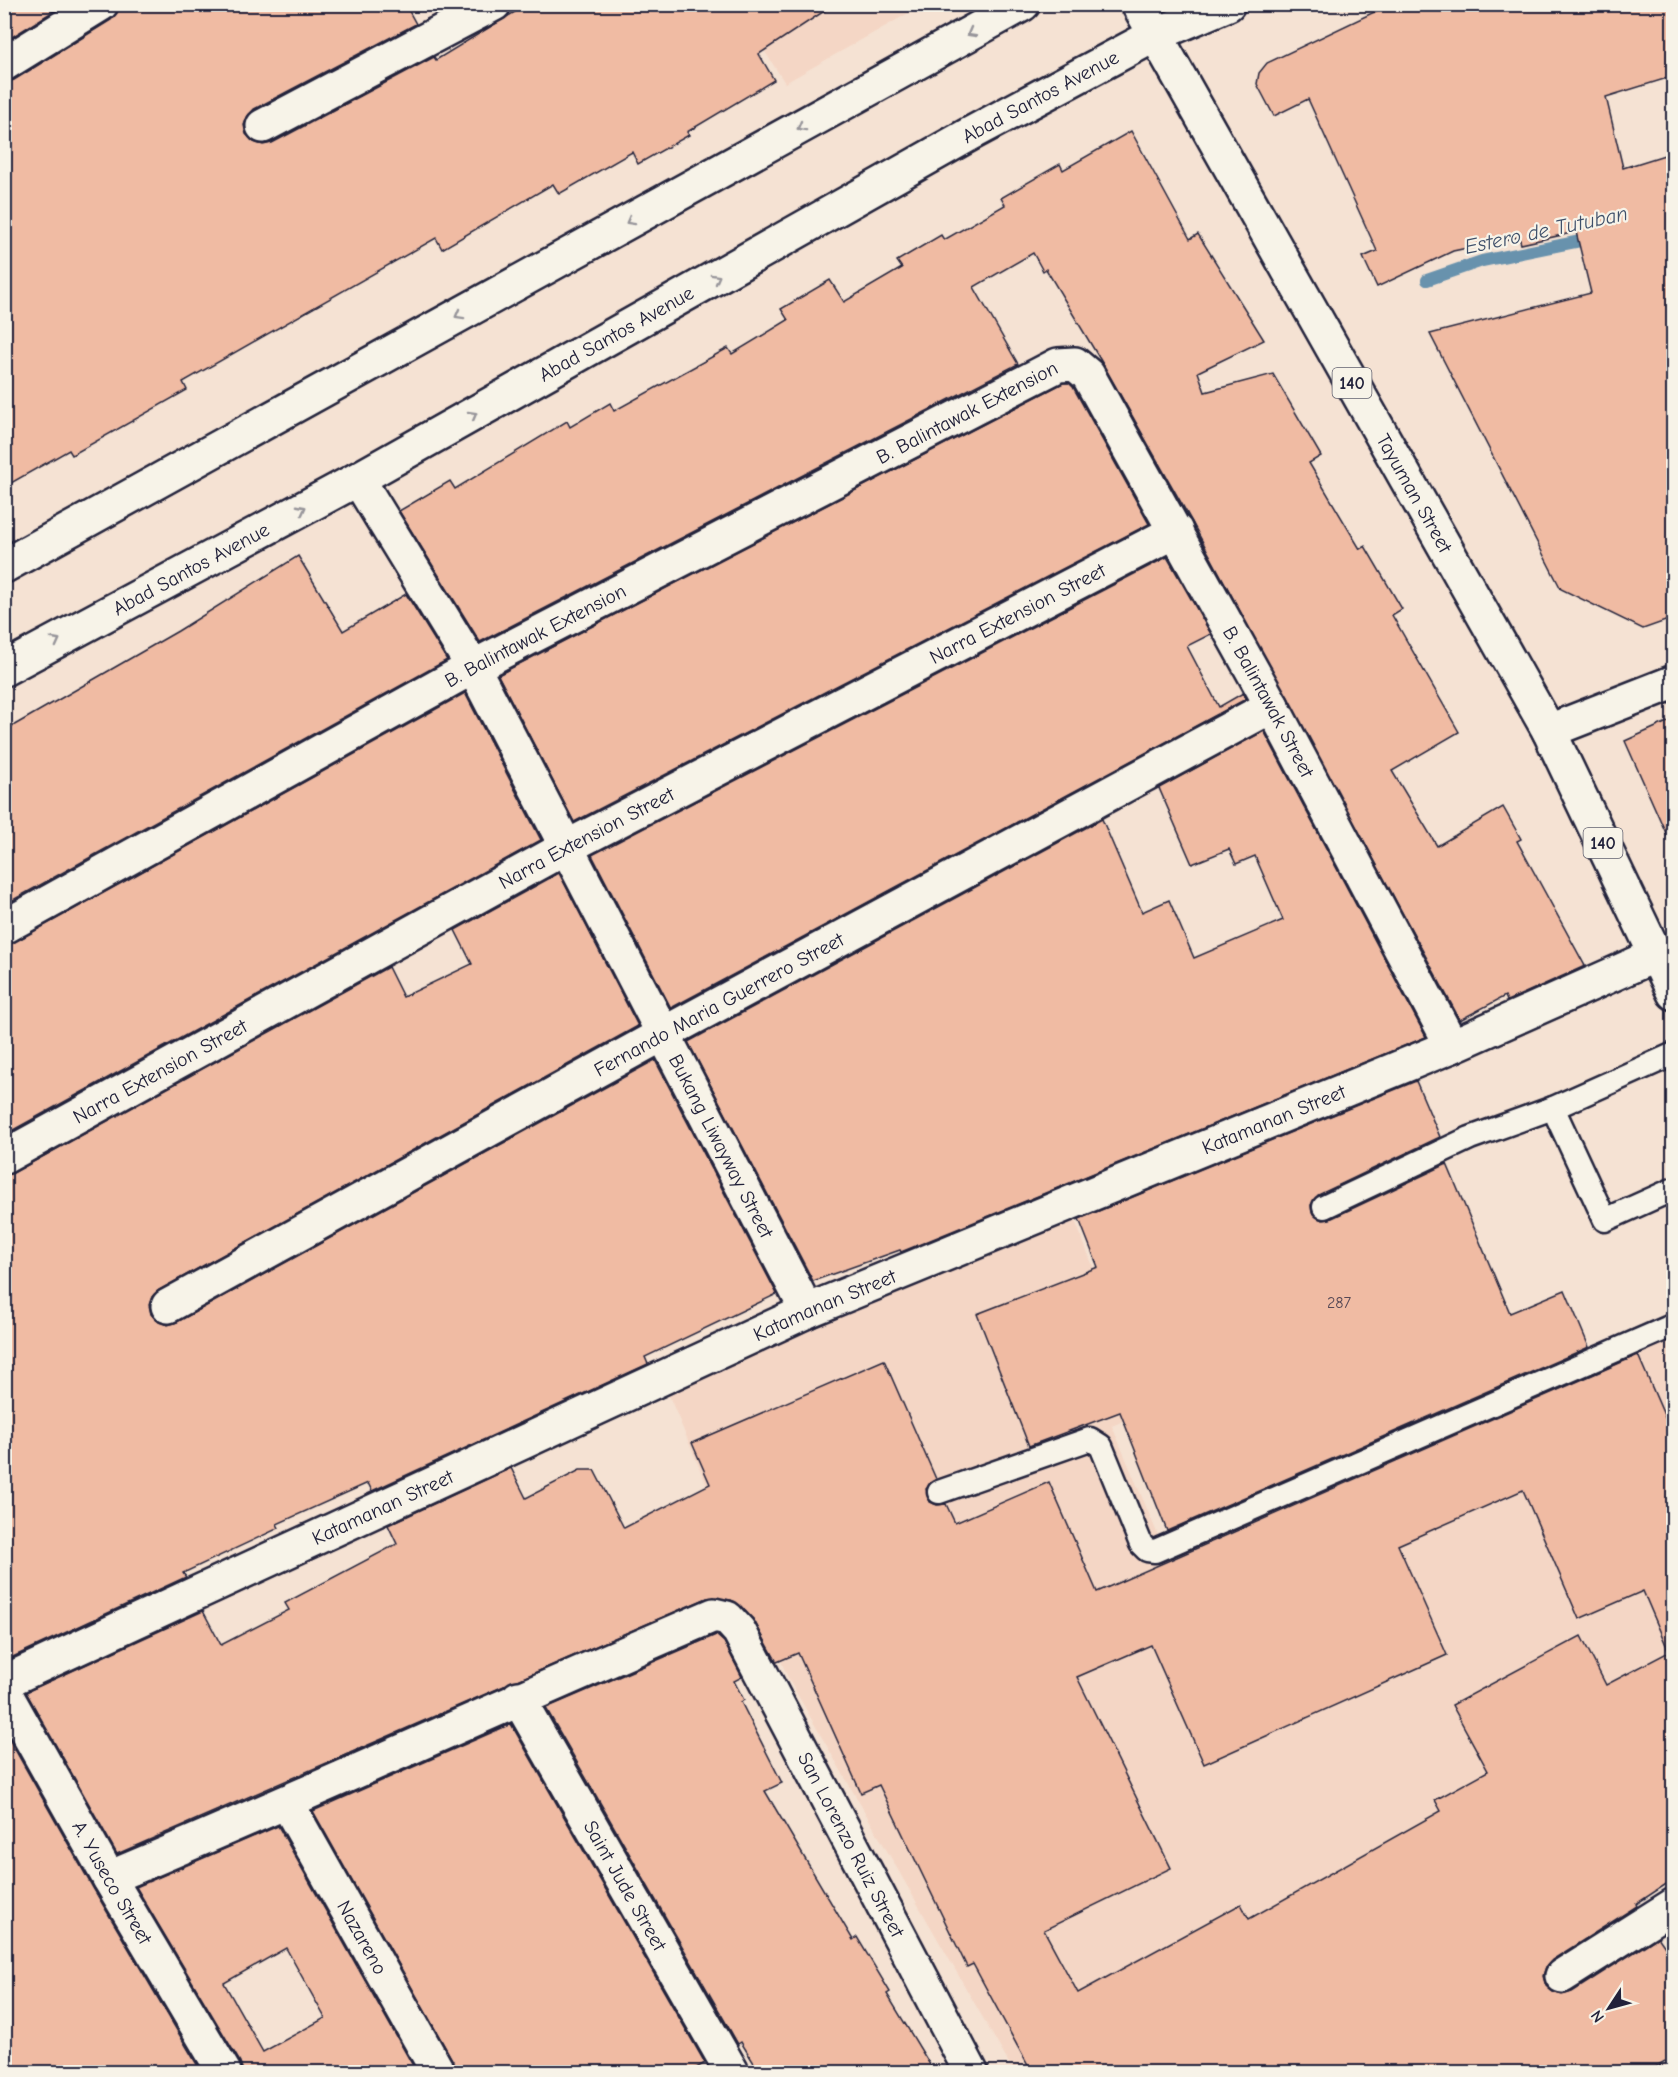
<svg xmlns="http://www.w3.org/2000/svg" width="1678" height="2077" font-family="'Comic Neue',sans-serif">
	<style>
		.built { fill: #f4d6c5 }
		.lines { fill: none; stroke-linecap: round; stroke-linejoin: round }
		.stream { stroke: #6892ad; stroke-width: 12 }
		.building { fill: #f0bba3; stroke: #22223b; stroke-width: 1.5; fill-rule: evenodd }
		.lane-casing { stroke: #22223b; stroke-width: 27 }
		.street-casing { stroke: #22223b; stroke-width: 38 }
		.secondary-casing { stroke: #22223b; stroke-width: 38 }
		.primary-casing { stroke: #22223b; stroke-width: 38 }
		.lane { stroke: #f7f3e8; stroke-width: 22 }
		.street { stroke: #f7f3e8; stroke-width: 33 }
		.secondary { stroke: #f7f3e8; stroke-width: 33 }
		.primary { stroke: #f7f3e8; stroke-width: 33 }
		.oneway { stroke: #97959a }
		.labels { text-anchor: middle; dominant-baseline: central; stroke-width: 4.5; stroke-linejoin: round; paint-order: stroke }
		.number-label { font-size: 16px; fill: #564855 }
		.shield { fill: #f7f3e8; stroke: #62616f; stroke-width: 1.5 }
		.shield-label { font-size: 18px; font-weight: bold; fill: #22223b }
		.street-label { font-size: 20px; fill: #22223b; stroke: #f7f3e8 }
		.water-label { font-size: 21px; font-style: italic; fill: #3f506a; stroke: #f7f3e8 }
	</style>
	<rect width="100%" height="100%" fill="#f5e2d3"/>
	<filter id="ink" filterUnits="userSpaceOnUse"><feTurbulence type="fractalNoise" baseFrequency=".0167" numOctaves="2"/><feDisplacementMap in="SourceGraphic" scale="12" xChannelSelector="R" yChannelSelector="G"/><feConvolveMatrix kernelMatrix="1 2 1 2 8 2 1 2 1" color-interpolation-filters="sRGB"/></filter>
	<g filter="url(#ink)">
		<g class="built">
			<path d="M735,5h188l-138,78z"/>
			<path d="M1074,1218l75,191 -37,17 46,109 515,-219v457l-531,299h-128l-225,-392 -122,-289z"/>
		</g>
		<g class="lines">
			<path class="stream" d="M1427,280l55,-19 113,-23"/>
		</g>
		<g class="building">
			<path d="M4,4h61l-61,38z"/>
			<path d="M120,4h285l11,20 -162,85 -6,7 -4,9 2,9 8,8 9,3 9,-2 162,-86 2,3 92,-56h307l-76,50 15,26 -87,52 2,3 -51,29 -6,-12 -73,42 -6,-10 -111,65 -6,-11 -253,144 4,8 -115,65 -3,-5 -65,37v-404l10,-3 97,-60 6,-7z"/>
			<path d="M1391,4h283v72l-68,21 17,71 51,-16v466l-31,11 -82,-40 -131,-255 161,-41 -15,-61 -55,12 -2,-7 -66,14 -76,36 -14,-30 14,-6 -69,-152 -34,17 -17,-32 2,-11 8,-10z"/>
			<path d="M1131,131l59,108 8,-5 66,106 -66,32 7,20 68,-18 48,82 -12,7 51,86 5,-3 37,63 -10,6 67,117 -67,39 45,75 66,-39 18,32 -4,2 68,125 -78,35 -2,-5 -45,24 -268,-498 -88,-156 -58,-97 -3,2 -10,-18 -59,34 44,77 -538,278 -81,-131 51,-30 5,8 112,-68 3,6 40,-24 4,8 114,-63 4,6 56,-34 -7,-11 49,-29 14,22 58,-34 -5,-7 44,-26 3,5 61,-35 -4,-7 59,-34 3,6z"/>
			<path d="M1063,383h6l4,4 76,137 -575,298 -76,-147z"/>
			<path d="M298,556l45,75 63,-37 41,66 -443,245v-174l174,-100z"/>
			<path d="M1167,557l44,77 -24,12 32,61 24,-14 3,6 -575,309 -79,-153z"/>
			<path d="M465,693l76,147 -537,295v-189l9,-3z"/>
			<path d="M1674,719v132l-49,-110z"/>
			<path d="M1264,731l162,306 -525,215 -1,-2 -87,31 -125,-239 414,-223 40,93 27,-12 25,58 89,-38 -28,-64 -19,8 -7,-15 -37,15 -33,-76z"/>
			<path d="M559,873l79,153 -479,264 -7,7 -3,8 2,9 8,8 9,3 9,-3 478,-262 122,234 -132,63 3,7 -276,127 -4,-8 -91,41 2,4 -96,45 3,4 -182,84v-485l9,-3 375,-206 15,30 69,-33 -17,-34z"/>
			<path d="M1416,1081l24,56 -122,58 -7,10 1,8 10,7 8,-1 117,-55 63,149 55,-23 24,57 -422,184 -47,-119 -91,34 -52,-132 121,-47 -19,-48z"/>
			<path d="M1638,1355l36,83v441l-38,25 1,2 -85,54 -6,7 -3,9 3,10 7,6 9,3 10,-3 86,-55 16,23v97l-28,16h-614l-59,-109 -6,3 -88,-182 -18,8 -63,-140 -21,9 -24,-43 -22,-19 -24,-2 -590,256 -91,-162 177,-81 18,34 68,-35 -4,-7 112,-59 -9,-19 123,-57 15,30 54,-28h14l30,58 86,-44 -18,-41 192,-83 52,119 -10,10 4,13 7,3 9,-1 9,19 94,-41 48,110zM1523,1490l56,129 64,-28 26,61 -63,33 -25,-49 -129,69 36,66 -53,29 6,11 -192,108 -8,-15 -163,89 -34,-63 127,-62 -94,-191 74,-32 53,119 243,-109 -49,-110z"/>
			<path d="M716,1635l8,7 18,35 -8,4 10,19 -3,2 41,81 -17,8 88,149 4,-3 33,55 -3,2 48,79h-175l-19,-31 -3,2 -192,-336z"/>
			<path d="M511,1724l194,339 -17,10h-231l-3,-10 -141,-252z"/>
			<path d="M4,1730l89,158 109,185h-190l-8,-13z"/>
			<path d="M278,1826l139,247h-174l-3,-11 -104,-175zM286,1948l39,70 -62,34 -39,-69z"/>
		</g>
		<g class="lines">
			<g class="lane-casing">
				<g id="lane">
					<path d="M1553,1108l121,-54"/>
					<path d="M1324,1207l146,-69 83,-30 52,112 69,-31"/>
					<path d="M939,1492l151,-53 11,7 40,98 6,6 8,1 519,-226"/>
				</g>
			</g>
			<g class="street-casing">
				<g id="street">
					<path d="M4,64l97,-60"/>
					<path d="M263,126l231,-122"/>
					<path id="s1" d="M358,479l115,188 334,644"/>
					<path id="s2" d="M4,927l469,-260 585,-302 17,-1 13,11 184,331 180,340"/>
					<path id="s3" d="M4,1157l561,-309 611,-317"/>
					<path id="s4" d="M168,1306l495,-272 609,-328"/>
					<path id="s5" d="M4,1682l803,-371 645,-265 204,-91"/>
					<path id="s6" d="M4,1691l105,187 115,194"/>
					<path id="s7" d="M518,1698l214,374"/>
					<path id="s8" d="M287,1803l151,269"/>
					<path id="s9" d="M109,1878c203,-85 403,-177 605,-263l13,3 12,13 232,441"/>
					<path d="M1562,1976l112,-71"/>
				</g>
			</g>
			<g class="secondary-casing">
				<g id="secondary">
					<path d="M4,566l1019,-562"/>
					<path id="s10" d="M4,669l354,-190 612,-345 185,-99 73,-31"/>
					<path d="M1549,731l125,-49"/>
				</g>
			</g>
			<g class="primary-casing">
				<g id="primary">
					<path id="s11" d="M1138,4l411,727 125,262"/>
				</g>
			</g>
			<use href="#lane" class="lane"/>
			<use href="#street" class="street"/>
			<use href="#secondary" class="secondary"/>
			<use href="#primary" class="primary"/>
		</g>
		<defs><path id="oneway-chevron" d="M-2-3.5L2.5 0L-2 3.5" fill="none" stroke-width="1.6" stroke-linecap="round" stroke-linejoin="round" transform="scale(1.5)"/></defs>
		<g class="oneway">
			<use href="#oneway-chevron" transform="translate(971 33) rotate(151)"/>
			<use href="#oneway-chevron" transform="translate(801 127) rotate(151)"/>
			<use href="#oneway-chevron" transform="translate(630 221) rotate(151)"/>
			<use href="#oneway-chevron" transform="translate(716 278) rotate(-29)"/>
			<use href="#oneway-chevron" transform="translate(459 315) rotate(151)"/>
			<use href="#oneway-chevron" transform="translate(473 415) rotate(-29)"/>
			<use href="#oneway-chevron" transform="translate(302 509) rotate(-28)"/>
			<use href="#oneway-chevron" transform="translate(56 641) rotate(-28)"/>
		</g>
	</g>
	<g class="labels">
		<g class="number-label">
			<text x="1339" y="1303">287</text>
		</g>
		<g class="shield">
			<rect x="1332.5" y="368" width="39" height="30" rx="4.5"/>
			<rect x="1583.5" y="828" width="39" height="30" rx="4.5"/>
		</g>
		<g class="shield-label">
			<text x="1352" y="383">140</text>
			<text x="1603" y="843">140</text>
		</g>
		<g class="street-label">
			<text stroke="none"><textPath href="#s10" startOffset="1184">Abad Santos Avenue</textPath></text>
			<text stroke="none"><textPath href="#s10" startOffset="698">Abad Santos Avenue</textPath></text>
			<text stroke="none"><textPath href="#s2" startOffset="1092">B. Balintawak Extension</textPath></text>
			<text stroke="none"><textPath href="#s11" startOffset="562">Tayuman Street</textPath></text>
			<text stroke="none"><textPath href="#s10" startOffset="212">Abad Santos Avenue</textPath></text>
			<text stroke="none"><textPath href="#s3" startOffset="1150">Narra Extension Street</textPath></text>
			<text stroke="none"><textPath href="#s2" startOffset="606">B. Balintawak Extension</textPath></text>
			<text stroke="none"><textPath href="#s2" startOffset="1602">B. Balintawak Street</textPath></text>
			<text stroke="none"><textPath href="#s3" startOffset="664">Narra Extension Street</textPath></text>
			<text stroke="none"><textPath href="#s4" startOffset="628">Fernando Maria Guerrero Street</textPath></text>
			<text stroke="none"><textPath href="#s3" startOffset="178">Narra Extension Street</textPath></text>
			<text stroke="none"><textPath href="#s5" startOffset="1389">Katamanan Street</textPath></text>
			<text stroke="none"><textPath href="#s1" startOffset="760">Bukang Liwayway Street</textPath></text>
			<text stroke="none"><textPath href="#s5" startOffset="903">Katamanan Street</textPath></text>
			<text stroke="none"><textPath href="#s5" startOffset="417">Katamanan Street</textPath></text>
			<text stroke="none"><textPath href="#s9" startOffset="932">San Lorenzo Ruiz Street</textPath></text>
			<text stroke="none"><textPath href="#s6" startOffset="220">A. Yuseco Street</textPath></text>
			<text stroke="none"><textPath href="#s7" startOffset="216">Saint Jude Street</textPath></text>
			<text stroke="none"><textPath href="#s8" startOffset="154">Nazareno</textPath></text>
		</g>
		<g class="water-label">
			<text transform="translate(1546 230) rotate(-12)">Estero de Tutuban</text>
		</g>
	</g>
	<rect width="1678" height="2077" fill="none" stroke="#f7f3e8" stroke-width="24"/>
	<rect x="12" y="12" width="1654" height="2053" fill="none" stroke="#22223b" stroke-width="2" filter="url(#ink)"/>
	<g transform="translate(1609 2008) rotate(234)" stroke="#f7f3e8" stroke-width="4.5" paint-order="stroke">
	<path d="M0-4.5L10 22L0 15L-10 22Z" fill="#22223b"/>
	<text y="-9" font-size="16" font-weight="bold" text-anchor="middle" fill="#22223b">N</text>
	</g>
</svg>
